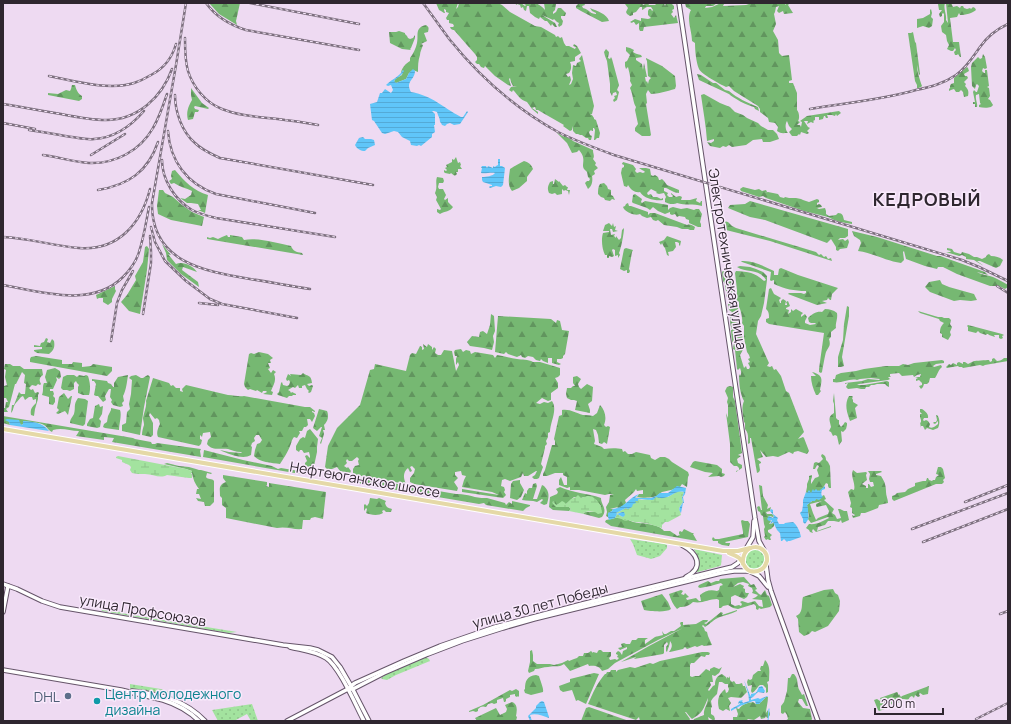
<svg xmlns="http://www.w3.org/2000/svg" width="1011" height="724" font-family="Manrope,sans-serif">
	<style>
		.grass { fill: url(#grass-dots) }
		.forest { fill: url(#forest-firs); fill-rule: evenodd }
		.wetland { fill: url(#wetland-marsh) }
		.water { fill: url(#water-rules) }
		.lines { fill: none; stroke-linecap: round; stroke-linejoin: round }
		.stream { stroke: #60c6f9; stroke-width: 1 }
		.secondary-casing { stroke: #66556a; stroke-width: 5.5 }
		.primary-casing { stroke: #fff; stroke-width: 6 }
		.secondary { stroke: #fff; stroke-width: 3.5 }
		.primary { stroke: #e5d9a7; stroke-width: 4 }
		.rail-casing { stroke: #7d707f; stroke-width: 2.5 }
		.rail { stroke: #f9e9fc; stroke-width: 1; stroke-dasharray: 3; stroke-linecap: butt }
		.service-dot { fill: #5c6f8a; stroke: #f9e9fc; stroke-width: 1.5 }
		.culture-dot { fill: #0f9aa8; stroke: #f9e9fc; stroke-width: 1.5 }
		.labels { text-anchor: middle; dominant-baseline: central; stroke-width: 3; stroke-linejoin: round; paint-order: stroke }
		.street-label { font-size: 14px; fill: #2e262f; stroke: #f9e9fc }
		.culture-label { font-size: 14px; fill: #0d838f; stroke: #f9e9fc; text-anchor: start }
		.service-label { font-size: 14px; fill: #4e5e75; stroke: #f9e9fc; text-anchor: end }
		.district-label { font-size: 18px; font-weight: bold; letter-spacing: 1px; fill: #2e262f; stroke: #f9e9fc }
	</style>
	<defs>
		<pattern id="grass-dots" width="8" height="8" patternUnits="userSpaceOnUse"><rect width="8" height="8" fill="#a3e39f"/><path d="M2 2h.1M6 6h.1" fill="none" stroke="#8dc389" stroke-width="1.8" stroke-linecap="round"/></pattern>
		<pattern id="forest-firs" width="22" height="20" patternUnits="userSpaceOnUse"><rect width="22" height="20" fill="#76b872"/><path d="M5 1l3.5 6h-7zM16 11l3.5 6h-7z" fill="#61955e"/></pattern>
		<pattern id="wetland-marsh" width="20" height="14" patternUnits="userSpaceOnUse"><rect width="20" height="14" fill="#a3e39f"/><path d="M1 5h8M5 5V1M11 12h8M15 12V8" fill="none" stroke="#8dc389"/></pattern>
		<pattern id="water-rules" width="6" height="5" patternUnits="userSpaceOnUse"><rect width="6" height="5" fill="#60c6f9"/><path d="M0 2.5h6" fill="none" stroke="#54aad6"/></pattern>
	</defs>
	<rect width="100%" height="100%" fill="#eedaf2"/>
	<g class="grass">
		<path d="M630,539l35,5 2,1v3l-7,8 -9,3 -3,-1 -11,-3 -4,-11z"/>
		<path d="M694,549l28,6 -1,10 -1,1 -22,6h-3c5,-11 3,-13 -1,-23z"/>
		<path d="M755,549c25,6 -3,34 -10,14 -2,-7 4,-13 10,-14z"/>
		<path d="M101,609l20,3v2v-1l116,19 -9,1 -126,-22z"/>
		<path d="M426,657l3,2 1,2 -34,14 -9,5 -5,-1 -1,-1 6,-4z"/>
		<path d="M130,684l31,5 11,4 -1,2 -3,1 -37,-7 -1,-1z"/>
		<path d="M252,704l6,17h-7l-4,-7 -13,7h-16l-6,-11z"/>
	</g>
	<g class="forest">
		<path d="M209,3h31l-4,18 1,4 -18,-11z"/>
		<path d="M436,3h22l-2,6 2,-2 1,-4h39l4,2 8,7 25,14 6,1 14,8 1,2 2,-1 2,2 2,-1 2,6 2,3h3l6,3 1,-2 -3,-1 1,-2 3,2 4,7 -6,4v4l-5,1c2,4 1,9 -1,11l-3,1 2,3 2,-1 1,4 -2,5 2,-1 2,-5 -1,-6 1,-8 3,1 1,-3 4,-2 -2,-2 3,-4 12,51 -2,8 -2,1h2l2,3v1l2,1 4,13 -1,5h-2l-2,2h-1l1,-10 -1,-2h-1v3h-1l-1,-1 -2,2 1,3 2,1 -1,4h-2l-1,-2h-2l-4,-3h-2l-2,-1h-2l-3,-3v-5l-1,4 -2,1 -7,-5 1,-1 -21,-12 -5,-3h-2l-1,-3 -3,1 6,4v2l-6,-5 -5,-7c-7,-2 -9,-7 -14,-12l-1,2 -3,-2 2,-3 6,-1h-4l-2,-4 -1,-4 -1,1 2,7 -3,-1 -13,-9 -10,-10 -1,2 -3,-1 -2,-3h-2l-2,-2 2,-2v-3l-2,-3 -8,-9 -13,-15h-1l-2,-1 -1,-2h3l1,-1 -1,-2 -4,-1v-3h-2l-1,-2 3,-5 -3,-1v-2l-2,-1v1l1,3h-1l-3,-2 -2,-1z"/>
		<path d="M514,3h7l4,3 1,-1 -4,-2c11,0 15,-2 23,7l-1,-7h11l1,1 -1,6 -2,2v2l3,-2 2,-4h3l5,5 -1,3h-4v2l2,3 -1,4 -3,2 -1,-2 1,-2 -2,-1 -3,-3 -1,1 -11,-5 13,8 2,4h-2l-3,-3 -1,2 -4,-5h-2l-5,-4 -1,2 -4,-2 -5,-4 -1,-7h-2l-1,5 -2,-1 -1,-3 -2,1 -1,-3 -3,-1v1z"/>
		<path d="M579,3h5l1,2 -3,1 1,2c7,2 7,6 13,6v-1l-4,-2 -2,-3c7,3 17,6 19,13l-7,1 -21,-11 -5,-3v-2z"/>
		<path d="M628,3h14l1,2 5,-2 1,2h6l2,-2h7l1,3 1,-3h5l3,3v3l-2,1 1,2 -2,2 3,4 2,-3 2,8 -34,4 -1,4h-3l-1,-2v-6l-3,2 -2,-3h-1l-1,1 -2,-1 5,-3 6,2v-3l7,1 3,-1 -3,-3v-4l1,-2h2l1,2 1,-1 -2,-3h-4l-2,1 -1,1 -2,1v-3h-2l-4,5 -3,1v2l-3,1 -3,-2 -1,-2 2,-4 -3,-4z"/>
		<path d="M685,3h32l-4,3h-7l-1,2 7,-1 9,-4h11l-8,1 -1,2 23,-1 6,-2h33v2l2,-2h3l-2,2 5,8 -9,1 -1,-3 -4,2 -2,-2 2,-5 -3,1 -1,5 -1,2 2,10 -3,7 5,9 1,13 3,3 7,-1 3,25 -3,1v2h4l4,10v17c2,2 3,8 1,11l2,1 -3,3h3l1,2 1,-5 -2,-1 7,-5 32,-5 2,2 -4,3 -1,-2 -1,2 -3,-1h-5l1,3h-2l-1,-2h-1l-1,3 -4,1v-3h-4v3l-2,1 1,1 -1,1 -2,-1 -4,2 1,-3h-4l4,6 2,1 -3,3 2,2 -2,1 -6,-2 -1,3 -1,-1 -2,2h-5l-3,-4 3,-3 -3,-3 -2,-5c-2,3 -2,9 1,12 -5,0 -7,1 -11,-2l1,-4 -3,-4 -6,-1 -1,-4 -8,-6v-3l-2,-3 -24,-15 -5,-5 -3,1c-6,-3 -25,-13 -27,-18 -3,-7 -4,-19 -4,-26l-3,-2c0,-10 -6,-23 -1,-31l-5,-3z"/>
		<path d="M939,3h6c-2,5 2,12 1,17l2,3 -2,-20h5l2,4 4,-1 3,2 1,-2h2l1,2 3,1 3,-1 1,1 2,-2 2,1 1,2c-3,3 -11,5 -16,5l-1,-2 -2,4 -7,1 3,24h6l2,15h-1l-2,-3 -1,1h-2l-1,-3 2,-2 -1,-2 -2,3h-2l-4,-2 2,-4 -2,-4 -1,-6 -4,-3 -1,-6 3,-4v-8l-1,-1 -1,1v2l-2,1 -1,-3 3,-4h-3l-1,-6z"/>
		<path d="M931,9l1,4 -1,4 2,2 -1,7 -3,2 -6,-2 -6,2v-9l6,-1 7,-4v-4z"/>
		<path d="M426,25c3,2 3,3 2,7l-4,1 3,8 -6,3 2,1c-1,3 -3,7 -3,10 -2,6 -2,11 -2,17l-5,-2 -4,3 -3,6 -10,4 -2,-1 1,-3 7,-4 1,-5 -2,3c0,-4 5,-10 9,-12v-3c3,-4 6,-10 7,-15 2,-8 -3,-15 9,-18z"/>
		<path d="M399,31l6,2v1l2,2 1,2 2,1 3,-1 2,-3v3l-4,10 -1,1 1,1 -9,-1 -12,-6 -1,-11h7z"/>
		<path d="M913,32l2,10 1,1 4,31 -1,1 -2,-10c0,7 3,15 5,21l-1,1h-1l-1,1h-2v-3l-2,-4 -7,-48h3z"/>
		<path d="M626,47l4,1 4,2 -1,2c3,2 5,2 8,3l1,2 -6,1v2l6,4 1,6 1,-7 3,14h-2l1,5 1,-1 1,3 1,-4 2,-2 -3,-2 -1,-15 -1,-2v-1l16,8 13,10 1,10 -1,3c-8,2 -17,5 -24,5l-3,-4 -2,4 1,9 -1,1 5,31 -1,1h-8l-7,-5v-3l3,-4 -3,-14 1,-3c-3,-4 -3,-13 -6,-19l2,-3 -2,-4c1,-4 -1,-9 -2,-14l-2,2 -1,-3v-4l2,-1 3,-6 -4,-4z"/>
		<path d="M606,49l3,3 -1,6 2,1 1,-2 1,2 7,26 -2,5 2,2 -2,8 -3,2 -1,-2 2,-2 -1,-2 3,-1 -1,-3 -3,1 -1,3 -2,-4v-8l-3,-23 -2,-5 -1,-4z"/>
		<path d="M983,54l2,3 2,11 -2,1 -2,-1 -1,3 2,2h1v-3h2l2,16 -2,1 2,1 1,8 -2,3 2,1 3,5 -2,2c-3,1 -8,1 -12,0v-2l2,-1 -1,-1 -1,-9 -3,1c-1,4 2,9 1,12h-2v-3h-2v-2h2l-2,-10 1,-2 2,2h1l2,-6 -2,-2 -1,1 -1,4 -3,-3 -1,-19 1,-4 6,-6 2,2 2,-1z"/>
		<path d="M967,67l1,1 1,3 -5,3 1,2h2l1,2 -4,4 2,2 -1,2c3,3 4,5 3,10l-4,1 -1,-5 -2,-2 -2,2h-3l-2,-3 -3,1 -2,1v-2l1,-1v-2l1,-2 3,-1v-5z"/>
		<path d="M697,74l4,1 12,8h3l9,7 4,1c8,7 19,12 29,16l1,4 -4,-2 -1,-2c-6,-1 -21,-9 -25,-13l-30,-14z"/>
		<path d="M72,85h3c1,4 3,9 7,11v3l-3,2 -31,-6v-2l10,1 8,-4 4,1 1,-2z"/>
		<path d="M191,88l11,15 7,5 -1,1 -13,-3 -1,1 1,2 4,1 -1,2h-3l-2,7 -5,1c-2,-8 0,-13 4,-20l-1,-5z"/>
		<path d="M704,94l16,9 10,4 5,5 8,3 4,3 11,5 3,3 7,4h5l4,4 2,5 -9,3h-7l-1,-3 -9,1 -7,5 -14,2 -3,-2 -3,2 -3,-1 -3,2 -10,-2 -3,-4 4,1 3,-2v-2l-7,2c-1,-16 -4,-31 -6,-46z"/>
		<path d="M556,132l8,5 -1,-2 9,5 1,1 20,9c0,4 2,6 0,9l3,4 -1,2 3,3 -4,3 1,3 -3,2c1,5 0,10 -4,13l-3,-6 2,-2h2l1,-2 -2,-2 -1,-5c-1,-1 -2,-2 -3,-3 -3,-5 3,-10 -5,-19l-2,2 -5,1 -5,-10z"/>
		<path d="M456,157l2,6 2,-1 1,3 -1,1 2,3h-4v3h-2l1,2c-3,3 -3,1 -6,-1l-1,1 -5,-1 -1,-1v-2l2,1 1,-1 -2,-2 2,-1 -1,-2 6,-3v-3l2,1z"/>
		<path d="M524,161c4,1 7,3 9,8l-6,8v4l-8,7 -7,3c-5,-6 -3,-14 -2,-22 4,-3 9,-5 14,-8z"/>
		<path d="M623,162l10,3 3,4 -1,2 2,2 3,-1 3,1 2,-1 -1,-1 -2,-1 -3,-2h7l4,1 1,6 2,1 2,-1 3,2 1,3h1l2,-1 2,2 3,4 12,5v3c-5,0 -8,-3 -13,-5h-2v3l4,2 -1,2 2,2h3l1,-1 -2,-2v-1l5,4 4,-1 2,1 -1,3h9l7,-2 -1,3 4,2 1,-2h1v5c-9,-3 -17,0 -25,-3 -3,2 -9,1 -12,-1v-3l1,-2 -2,-4 -5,1 -3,-1 1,-1 -6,-3 -4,4 1,2 3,-1 2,3h4l4,2 2,-1v2c-7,1 -19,-1 -23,-8 -5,1 -9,-2 -12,-7l-1,2 -3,-1 -3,-13 1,-5 2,-1v-2l-2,-1z"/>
		<path d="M175,170c9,11 19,21 33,25l-3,18 -7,-3h3l-3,-6 -7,-1h-4l-7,-5 5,1 6,-4 1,-4c-6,-3 -12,-4 -18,-8l-3,1 -2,-3 3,-2 -1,-3 1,-5z"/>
		<path d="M437,177l6,1 1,3 -1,2h-4l-1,4 1,2h4l3,6 -2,4 1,1 3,-2v4l5,5c-3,5 -8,4 -13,7l-3,-2v-3l3,1 1,-1 -5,-9 1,-3 -2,-4c3,-6 0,-11 2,-16z"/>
		<path d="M555,179l4,3v-1l4,5 2,-1 2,2h1l-1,3h3l-1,5 -1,-4 -3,-1 -1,1 -2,-2v5l-5,1 -2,-2 -3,1 -3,-1c-2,-5 -1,-7 1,-11l3,-1v3h1z"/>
		<path d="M604,183l3,3 1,3 3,1v5l2,1 2,4 -3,-1 -2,2 -5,-1 -1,-2 -3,-1 -3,-3c0,-4 0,-7 2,-10z"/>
		<path d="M743,187l12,3 4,-1 3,2 4,-1 1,2 -4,1 5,-1 10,2 2,3 4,1 1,-1 4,1h7l5,1 2,1 6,2 8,-3 2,1v2l-2,1v2l2,-1 2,1 1,2 -5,1 2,1 6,-1 1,3v3l3,2 7,-1 2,-2c5,0 5,3 6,7l8,2v2c-8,-1 -17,-3 -24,-7l-24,-6 -38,-13 -3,-2 -4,1 -18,-6 -1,-2z"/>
		<path d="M159,190h4l2,3 8,4 9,8 10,7 12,5 -2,9 -31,-6 -13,-6 -1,-8z"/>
		<path d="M635,194l7,5 -1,3 1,1 3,-2 23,4v5l2,-2 3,-1 8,2 6,-1 7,2 2,-1h3l3,5 -2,8 1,2v3h-3l-9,-4v-3l-3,-1 -1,-2 -6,-1 -2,1 -2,-3 -3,1 -2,-1v-2l-5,2 -7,-3 -5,-4 -3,3 -3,-2 -14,-5 -1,-1 1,-7z"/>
		<path d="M750,201l98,28v7l-3,2h-5l-2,2 5,-1 2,2 3,-2 1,3 -2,6 -7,1 -2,2 -2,-1v-3l-5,-8 -4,4 -62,-23 -15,-3 -22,-9 2,-3 15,-1z"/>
		<path d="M628,203l1,3h2l17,6v3l2,-2h5l32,12c3,-1 5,0 8,2l-1,3h-4l-2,-1h-6l-5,-2 -13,-2 -6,-5 -2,1 -3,-1 -2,-3 -4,1 -5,-2 -2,-2c-5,2 -12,-1 -16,-5l-1,-2 2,-1 1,-2z"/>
		<path d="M724,221l4,1 4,4 4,2 80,24 3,3 2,-1 3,3 2,-1 2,3 3,-1 1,3 -62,-20 -48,-12 -1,-7z"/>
		<path d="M609,223l3,3 1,-3 1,4 2,-1 -1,4 3,1 -5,1 -1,-3h-2l1,6 4,-1 -1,2 2,2v-2l3,4 2,-2 1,-8 2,-2c0,5 -3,21 -5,25l1,2 -2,3v-3l-3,1v-6l-2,-1 -1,1 2,6 -2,1 -3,-1v2h-2v-3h-2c-3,-6 -4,-16 -2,-22l6,-1v-1h-6l2,-6z"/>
		<path d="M852,231l25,6 60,19h3l45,16 3,3 -11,-3c5,3 10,3 16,5 5,2 10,5 15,8v2l-3,2 -6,-3h-9l-33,-12 -14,-7h-5l-1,2 -12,-3 -19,-7 -2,-8 -1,1 1,8 -3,3c-15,-2 -28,-10 -43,-12l3,-8 -1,-3 -6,-4z"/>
		<path d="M227,235l1,2h2v-2l12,2 2,3c13,-3 33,3 47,6 2,5 5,6 11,7l1,2 -96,-16v-2l3,1 3,-1 5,2 4,-2z"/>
		<path d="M667,236l14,5 -1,5 -1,-1v-2l-2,-1h-2l1,5 -3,4 -5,1 1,4 -2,-1 -2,-7 -1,-1 -2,-4 -1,2 -2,-3 5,-2z"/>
		<path d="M162,244l9,11 -3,-1 8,10c7,-3 17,2 21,8l-14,-5 -1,3 16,12 1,5 -18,-13 -14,-14 -1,-7z"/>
		<path d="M147,246l2,3 -2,21 -7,44 -11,-3 -8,-9 6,-7 9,-15 -1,-4 8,-14 2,-15z"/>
		<path d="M626,248l7,2 -1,2 -3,17 1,2 -1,2h-2v-3l-3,1 -4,-2 4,-20z"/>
		<path d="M947,248l5,1 2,3 7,2 1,-2 7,2 5,3h3l5,2 4,-2 1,-2 2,-1 2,2c5,0 8,1 12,4l-3,6 -4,2 -16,-7h-3l7,5 -7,-4 -3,-2 -8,-1v-2l-4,-2 -3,1 -13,-4h4l1,-1 -4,-1z"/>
		<path d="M741,261c12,-1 22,5 33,10v4h4l1,-6 2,-1 17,7 40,13 -6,6 -1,6h-1l-2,-2 -1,2 -5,1 5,2 -10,2 -29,-11 1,-1h12l3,1 2,-1v-2c-12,0 -21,-2 -32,-7v-4l-3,1 -1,-1 1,-8 -29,-10z"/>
		<path d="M740,266l10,1 6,2 7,3 4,4v4l-3,23 -3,13 -3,5 -2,13 13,29 -2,3 3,1 2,-1 2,4 2,-1 5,7 5,15 3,2 15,39 -6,7 5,-2 1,1 5,13 -2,3 -9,-3 -4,1 -1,2 -4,-2 -11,5 -5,-1 -7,1 -6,-7 3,7 -6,2 4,3v1l-2,1 1,6 -1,2 -2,1 -6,-35h-1v5l-2,1c0,-5 1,-11 -3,-15v-6l-1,-1c-1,-7 -3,-14 0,-21 -4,-7 -5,-18 -5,-27l1,2c2,-3 1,-5 0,-8l-2,2 -1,-1 -2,-19 -2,-1 1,-6 -2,-1c0,-4 -1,-8 -1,-12h1c-2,-6 -3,-11 0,-18l-3,-2 -1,-6v-6l-2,-2 1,-3 -2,-5v-4l-2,-3 -1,-9 2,-2 2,3 2,-5 3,1 5,29 1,-8 -2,-17 1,-2c13,1 18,1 28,10l2,-1c-7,-12 -20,-7 -29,-13zM738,301l1,1v5c2,3 4,13 3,16l2,3v12l3,14 2,3 1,3 -2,1 2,3 -2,1 2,4 -1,2h-2l-1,-3 -2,2 -4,-13 4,-7 -6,-40z"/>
		<path d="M940,280l2,4 7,3 25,7 3,6 -6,1 -11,-1 -6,1 -24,-9 -5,-5 4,-5z"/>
		<path d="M115,286v3l1,2 -4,8v3l-4,3 -5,-3v-4h-4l-2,1 -1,-4z"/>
		<path d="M771,288l3,6 7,4 -2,2 1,3h1v-2l2,-2 3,2 -1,4h2v-1l-1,-2 2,-1 2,5 -4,2v1l3,1 -1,4 3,-2v-3l2,2 3,-2 7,4 -2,2v2l4,-3 2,3 -2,4v2l5,2 6,-1 -1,-1h-4l-2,-1 -1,-4c4,-4 9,-7 14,-6l3,-3c5,0 8,1 12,4 1,6 -2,10 -1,15l-5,4v5l-2,2c2,7 0,7 -3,13 -1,3 -3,15 -4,20l-1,1 -2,-1v-3l5,-36 -55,-9 -3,-2v-3l3,-1c0,-4 0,-6 -3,-9l3,-20z"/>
		<path d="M847,306l2,1v9l-7,41 2,9 -3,1h-3v-10l5,-17 1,-16z"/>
		<path d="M918,311l20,6h4l2,1h5l2,2 -1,4 2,3 -2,5 1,3 -3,5 -6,-3v-3l-2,-1c0,-5 1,-7 4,-10l-4,-2 -1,-2 -19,-6z"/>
		<path d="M491,314l3,2 1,15 -2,5 1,6 -2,8 -8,-2 -14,-2 -3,-4 5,-6 7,1 1,-5 3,-1 4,3 3,-9z"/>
		<path d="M498,316l53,3 5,4 1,-3 3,1 2,9 7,1 -4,23 -2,2v2l-2,1h-4v3l4,2 -2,1 -7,-2v-5h-4v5l-5,-2 -2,-2 -1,2 -4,-1 -3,-3 -5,-1 -3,2 -3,-1 -1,-2 -4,2 -9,-3 -2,-2 -2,2 -9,-2z"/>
		<path d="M968,325l34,9 2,1 -2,1 1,2 -2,1 -2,-1v-3h-5l1,2 -6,-2 -1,-1h-1l-1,1 -6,-2 -2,-2 -2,2 -8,-2v-4l-1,-1z"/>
		<path d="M46,338l2,1 -1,3 3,1 2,-4 2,2c1,6 0,9 -5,13l-12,-1 -3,-2v-1l8,-1v-2h-8v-2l6,1 1,-3 3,-1z"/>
		<path d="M423,344l4,3 1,-3 4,3v3l2,-3 2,2 -1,4 3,2h3l3,-5 8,1 4,20 3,-6 -1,-3 -2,3v-6l1,-3h-2l-1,-4 1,-2 6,-1 2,3 3,-2 4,1 1,3 4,-2 18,3 2,3 2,-3c7,1 13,3 20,4 5,1 11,0 16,3h7l20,6v7l-2,2 -3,1 3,5v5l-7,5v7l-3,1 -6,-3 -6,5 4,1 4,-2 4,1 4,-2c6,9 -2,21 -2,31l-2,1v4l-2,4 1,3 -2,2v2l-4,16 2,3 -4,11 -2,1h-3l-2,-2 3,-2 2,-4h-1l-8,5h-4l-1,-3 -2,4 -11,4 -5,-2 -3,1 -1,6 3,1 1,3 -1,2 2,3 -3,3 -41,-6v-3l37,6 -7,-3 -30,-5 2,-7 2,-4 -4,-1 -1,-4 -6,1v3l3,3 -4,4 4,6 -1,3 -43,-7 -4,-2v-4l4,-5 1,-4 -3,-3 -2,1 2,4 -2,1 -2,-4c-5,4 -5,10 -2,16l-50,-9 -3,-2v-4l2,-3 4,-1 -1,-4 1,-2 -2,-2 -5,4h-3l-2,-2 -1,2 1,2 -3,3 3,2 1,-1 3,4 -1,2 -10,-2 -3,-4 -5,2h-5l-2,-2 3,-21 9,-18 23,-23 10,-35 4,-1 1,-5 31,7 4,-16 2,-2 4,1 4,-8 2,1v3l2,-1z"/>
		<path d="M259,352l9,2 5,4 -3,2 1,3h-3l2,5 -2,1 3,4 2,-3 3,2 -2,2c3,7 -1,11 -3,17l2,1 -1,3 -9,-1 4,-2 -1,-1h-3l-1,2 -5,-3 -1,1 -6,-2 -2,1 -3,-3 -1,-3 5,-30 2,-1 3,1z"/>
		<path d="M36,356l26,4v4h10l1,-2 9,1v4l9,-1 2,-2 19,3v4l-5,5 -77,-14v-3l1,-2z"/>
		<path d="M1008,357v4l-23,4 -2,1 -3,-1 -17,3 -1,-1h-3l-1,-1 -11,2 -1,-1 3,-3 2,1 2,-2 4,2v-2l2,-1 4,2v-2h2l3,2c2,-1 4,-2 6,-3 1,0 12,-1 15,-1l1,2 2,-1v-2l2,-1 3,3c3,0 5,-1 7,-3h3v1z"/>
		<path d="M942,360l2,1v2l-8,1 -3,2 1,1 7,-2 1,2c-4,3 -4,7 -7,11h-5l-1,4 -2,2h-3l-1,3 -2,2 -2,-3 3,-1v-2l-3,-3 -3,1v-2l2,-1 -3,-1h5l1,-3 -4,1 -3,2 -1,-2 -11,1 -3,-3 -9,1v2l1,1h-3l2,2 -2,1 -29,4 -2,1h7l23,-4 2,1v5l-2,-1 -2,-2h-8l-3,1h-3l-2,2h-3l-1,2h-4l-4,-1 -9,1 -2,-2 2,-4 -3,1v-1l17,-2 6,-2 11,1 1,-1 -9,-1 -11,1 -3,1c-8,-2 -16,4 -24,2v-3h2l1,-4 5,-2 15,-2 8,-2 22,-3h13l4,-2 5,1 6,-2z"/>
		<path d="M5,364h5l3,2h7l4,3h18l1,6c-4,3 -4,5 -2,9l-1,1 -2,-1 -2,2 -4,-1 -3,3 2,2 2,-1 2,4 3,-1 1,1 -1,2v4l-3,10 -1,7 -3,-1c-1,-6 1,-8 5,-12v-4l-3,1 -1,-3h-3l-4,3 -2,-4 -2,1c-2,3 -5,5 -7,9 -1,3 -1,5 -3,7l1,-8h2l5,-13 2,2h4l1,-10 -2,-1 1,-8 -3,-3 -6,12h-1l-6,23 -3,2 2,3h-5v-4h2l1,-6h2l-2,-4h-3l1,-12 3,-1 -2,-8 1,-7 -2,-1z"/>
		<path d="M55,368l5,3 1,6 -2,2 -3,-2 1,3 -4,9h-3v2h3l1,3 -1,2 2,2v4l-2,3 -4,-1v-7l-7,-2c2,-6 0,-8 2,-12h3l-2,-6 2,-7z"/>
		<path d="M812,372c12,3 10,8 8,18l1,1 -3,4h-2c-3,-6 -5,-13 -5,-19h5z"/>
		<path d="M303,373c5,4 8,1 9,10l-5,1 2,2 3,-1 1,1 -2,6 -2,1 -1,-1 1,-1 -2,-2 -2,-4 -3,1v2h-3l-1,-3 -3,3 -2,-1 -5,3 2,1 1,2 1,-1 4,2v1h-3l-1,1h-3l-2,2 -9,-3 -1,-1 2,-2 2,-9 1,-1 1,3 4,1 2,-1 1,-3 -1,-2 -2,1 -1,-2 2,-5 3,2 -1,-2 11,1z"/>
		<path d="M67,375h7l3,2 2,-2 5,1 2,-1 2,1c2,6 3,13 1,19h-6l-5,-2v-6l1,-2 -2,-2 -1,-2 -2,2v6l-4,2 -3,-1h-4l-2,-2 2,-11z"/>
		<path d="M128,375c-1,7 -2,16 -5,21l1,5 -2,2 1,3 -3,1 -7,-2 -2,-3 1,-2 -2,-3 1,-8h-2l-4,7 1,4 -3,2 -5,-6h-2l-2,-1 2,-11 -2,-3h-2v-2l15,2 1,2 3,1 2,3h1v-4l4,-6z"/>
		<path d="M136,375l5,3h2l3,-2 2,-1 2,2 -6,30 -4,28 -18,-4v-6l4,-2 1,-11 3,-3 -1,-5 2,-10 1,-14 -3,-2 2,-2z"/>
		<path d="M577,376l4,3 -3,5 1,3 2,2 6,-5 6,3 -1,14 -4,3 2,6v3l-15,-3 2,-9 -3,-1h-3l-4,-2 -1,-4 1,-6h4l2,-2h2l-2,-3v-6z"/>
		<path d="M153,378l16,5 2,3 2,-1 3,3h4v3l3,1 -1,-3 4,-4 42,10c6,0 11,2 16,1l61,11h5l5,4v1l-3,-1v1l2,1 1,3 -3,6 -2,-3h-3l1,6 -2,2h-2l-2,4h-3l1,2 -3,5 -3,-1c-3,4 -2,5 -4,9 -1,4 -8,15 -10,18 -8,-1 -21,-2 -26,-8l1,-6 2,-6 3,-1 2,-3 -3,-5h-3l-2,3 1,3 -3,2 -1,3 1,1 -1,8c-8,5 -23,-1 -31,-5l9,2 13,1 -1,-1c-5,0 -9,-2 -13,-3 -8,-1 -16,2 -21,-5l1,-4 3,-3 -1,-5 -7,1 -1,4 -2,-2v4l2,1 -1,4 -2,2 -41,-9c-2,-4 0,-9 2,-13l-1,-4 -2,-2 -2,1 -5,-6 -1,2 4,8v12l-2,2 -9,-2c0,-4 1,-7 2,-10 0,-3 -1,-5 -1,-7 1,-6 4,-12 3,-17z"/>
		<path d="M730,386l3,1v10l2,4 7,52 -4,2 3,1 -4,3 1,4 4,2v3l-6,4v-1l3,-1v-2l-2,-2h-3l-4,-4v-18l-4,-31 2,5v-13l-1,-3 1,-4 -3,-7 2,-4z"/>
		<path d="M64,393l4,6 3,-3h1l-4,19 -3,-4 -7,3 -2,-1 3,-3 -2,-2 2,-11z"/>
		<path d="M834,393l2,23v2l2,2h1v4l2,3 2,-2 2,-3 2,1v2l-1,4 -3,3 -2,-1 1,10 -3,4 -2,-9 -2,-1 -2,1 -2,-4 -2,-1 2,-4c-1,-6 -4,-10 3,-14v-9l-1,-3z"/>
		<path d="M849,396h3l1,1 -1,1 1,2v2l5,3 -3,3 2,10 -7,3c-3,-8 -6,-17 -1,-25z"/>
		<path d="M78,398l7,1 3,2 -3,23 -2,2 -13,-3c0,-4 2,-5 4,-9 2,-7 -1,-9 4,-16z"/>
		<path d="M99,404l1,3 3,-1 -1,8 -3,5 2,2 -1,6 -3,1 -10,-2v-2l3,-5 3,-1 2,-12z"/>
		<path d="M600,405c5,5 7,13 4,20l2,2 2,-1 2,1 -3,17 -3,-2 -2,2 -3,-1 -1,-8 -2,-5 -3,-1 2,12 -1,3 8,3 2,2c6,-1 13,-1 18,0l1,3 2,-1 3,3h4l4,-2 14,3 1,3 4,2 5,-3h5l4,2 3,3 16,10 1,3 -1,2 -1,10 -5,-3 -2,3c-4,1 -5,2 -9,3 -3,1 -6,1 -9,2 -2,1 -4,3 -5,4 -4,2 -19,2 -22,1h2l2,-3h4v-4l-6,1 -1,-2 -2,3 -9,8 1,3 -3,3 -7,3 2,-2 -8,2h3l-1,2 -4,2v4l-2,-1 1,-4 -1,-5 3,-5 1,-7 4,-1h-5l-4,1 -26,-5h-9v-3l-3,1 -8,-3v-5l2,-3 3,8h3v-8l-4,-2v-2h-8l-8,3h-4v-2l2,-4 7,-25h3v-4l-1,-2 5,-23 3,-1v-5c9,-1 13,3 21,5 3,0 7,0 10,1l4,-3z"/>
		<path d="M111,408l9,2c2,5 -1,14 -1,20l-14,-2 -2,-1 1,-3 3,-2 1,-6 3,-6z"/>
		<path d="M319,409l8,2c2,5 1,10 -3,14l1,5h-2l1,4 -3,10 -1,-1 2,-5 -3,-2 3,-9h-1l-4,4 -4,-3z"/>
		<path d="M920,409h2c3,2 7,5 6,9h-4l-1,2 1,1 2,-1 2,1 2,3 -1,3c4,2 6,-1 9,-3v-3l-3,3 -2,-1 1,-1h2l1,-2 -1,-5h1c3,3 3,9 1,13l-5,2 -6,-2 -2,2 -2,-4h-2v2l-1,-6 1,1v-3l-1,-3v-3h2l-2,-2z"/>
		<path d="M3,416l130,22 2,1 16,3 1,2h3l2,-1 44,6 -1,2 1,6 -89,-15 2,-4 -10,-1v3l-28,-4 2,-3 1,-2c-9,0 -17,-4 -26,-1l-1,2c-4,-2 -4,-4 -8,-7 -5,-3 -15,-3 -21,-4v3l-2,1 -6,-5 -6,2 1,3 -7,-2z"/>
		<path d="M310,429l8,10 -1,8v5l-3,14 -3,2 -6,-2v-3l2,-2 -2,-5 2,-1 3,3v-2l-1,-4 -5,1 -2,-3h-2l-1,2 -3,-2v-4l4,-7 3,-2 2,1 2,-7z"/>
		<path d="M204,450l39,10 29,6 6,3 3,-1 24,4 1,3 -103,-18z"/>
		<path d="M822,454c3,1 4,3 4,6l2,2 2,4 1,22h-2l-1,-2v-2l-2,-1 -5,8h-7l-3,2 -2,-1 -2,1 -1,-1 1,-5v-3l2,-5v-3l3,-1v2l-1,3v4l4,-6 3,-1 1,-1 -2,-6 2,-4 -2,-1 -2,4h-2l1,-6 2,-1 3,1 4,-4 -2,-3z"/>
		<path d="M695,461l22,4 5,4v4l3,1 -1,2 -3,1 -2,-1 -11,1 5,-4 -8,-1 -15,-5 3,-5z"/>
		<path d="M167,463l12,3 10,1 7,2 3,1h2l11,3 -1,1 -4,-1 -1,4c2,3 6,1 8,4v21l-4,4h-5l-1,-4 -6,-1 -2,-3 5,1 -2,-5h-3l1,-5h2c-4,-5 -6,-10 -7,-16l-2,-1 2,-1 -6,-2 -22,-5z"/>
		<path d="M938,467h3l2,2 2,9 -2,2 1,2 -2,2h-6l-42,17 -2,-2v-3l3,-1 2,-2 8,-1 3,-3 7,-3v-3l8,-2h3l1,-3h1l1,2 3,1 1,-1h2l1,-3 3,-2 -3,-1z"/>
		<path d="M853,470l4,3 9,-1 1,1 -1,2 1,5 -5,4 4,2v2h2v-4h1l2,3 3,-1 -1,-4h-3l-1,-3 1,-5 -2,-3h13l1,1 -6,2v1l5,1c4,6 5,10 5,16 0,4 2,7 2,11l-9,2 -1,3 -13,5h-4l-1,3 -7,2 -1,-3 2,1 1,-1 -3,-2v-5l-2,-1 1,-4 -3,-11 3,-3 3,1c2,-7 -4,-13 -1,-20z"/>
		<path d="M223,475l44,7v3l-1,1 3,1v-4l57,9 -3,27 -8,-2 -4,1 -1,2h-7l-1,9c-8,1 -16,-3 -25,-1l-51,-10v-10l-4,-3v-7l-2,-2c0,-7 -2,-11 6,-14l-3,-4z"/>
		<path d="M354,477l15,3 10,3 4,-2 19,4 5,4 2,-3 47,8c10,-1 21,5 31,4l18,5 1,2 3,-3 3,2v-3l18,4v1l-4,2 -3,3 -37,-6 -2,-2 -5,1 -118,-20 -7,-5z"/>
		<path d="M520,480v3l4,7 -3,7 -4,3 -7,-2 1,-14 2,-3z"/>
		<path d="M536,483l1,3 -4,13h4l5,-14 2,1c6,6 5,11 3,18l-3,1 -4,-2 3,-3 -1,-1 -5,3c-5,-2 -10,-1 -15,-2l3,-7 2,1v-3l2,-3h3l1,-4z"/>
		<path d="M759,485l3,1 1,10 5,9 -1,4 4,-2 -1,4 -4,1 1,2h5l2,2 -1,1 -3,-1 -2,1v2l3,2 -2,3 5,-1v3l-3,3 -3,1v2l4,3 -2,2 1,3h-2l-1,-1 -2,1 -2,-3 1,-1 -1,-7 1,-2 -1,-3 -1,-8 -2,-1 -1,-3 -2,-1 -1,-4 2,-1 1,1 1,3h1z"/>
		<path d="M560,487c13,6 27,6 41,11 0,7 7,11 1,19l-3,1 -15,-4 -1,-1 3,-1h9l6,-6 -3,-3 -14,-6 -3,1 -7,-1 -9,8 -5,-2 -3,2 -4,-1 11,3h5l2,2 -2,2 -16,-1 -4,-3 1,-10 7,-3 1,-2 -2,-3z"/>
		<path d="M824,495l2,4 -2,1 10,9 -2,4 3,2 2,4 4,-1 -3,-9h2l4,2h3l2,9 -7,3 -1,-3 -2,2 -5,-1h-6l-3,4 -7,2 -1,4 14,-5v1l-15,5 -3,-3 -1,2 1,2 -3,-1 -1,-2 -3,-2 3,-4c8,1 14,-3 20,-6l-1,-1 -17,6 -3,-4c2,-5 -1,-9 -1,-14 5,-5 12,-7 17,-10zM822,501l-6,3v2l1,1 9,-2 3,6 -1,3 -10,4 -2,2 -3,-7 -3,-9z"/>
		<path d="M370,498l7,1 2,-1 7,3 -1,2c1,4 3,5 7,6l-1,3h-5l-2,-2 -2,1 1,2c-4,3 -13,2 -17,0l1,-4 -1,-1 -2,3v-6l1,-1 2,2 2,-3z"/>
		<path d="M615,518c3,0 6,0 9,1 4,0 6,2 9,3 9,2 25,1 31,9h6l6,4 1,1 3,-1 -1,-1v-2l1,-1 2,1 2,-3 8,4h2l-1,1 4,7 -86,-15 -6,-4 1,-2 5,-1z"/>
		<path d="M742,520l3,1h3l2,3 -2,13 -23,5 1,1h4l-1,3 -7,-1 -4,-2v-2h-5l-1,-2 1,-2 2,2h4l24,-5v-2l-2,-11z"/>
		<path d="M744,577l7,8 3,-1 3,5 -2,1 4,4 2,1 4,-5 2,5 2,1 3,9 -2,2 -9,2 -2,-1 -1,2 -2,-1v-3l-2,-2 -16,5 -5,-1 -5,-3 -5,1 -2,2h-2v-8l-2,-1c-8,0 -15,5 -24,3 -4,4 -8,5 -13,5l-3,2c-4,-4 -6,-9 -8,-15l12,-4 2,1 -2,3 3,1 1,-2 4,4 -3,1 1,2 9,-2 3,3h2l-1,-6c5,-4 10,-6 17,-4l2,-1 1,-4 3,-1 -2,-2c-7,2 -14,4 -21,5l-2,-1 1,-2 9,-4 3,2 5,-2h3l1,-2zM743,582l6,2 -1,2 4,2 1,3 -1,2 6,2 -2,2 -4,2 10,1 1,7 -4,-1 -4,-5 -7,2 -6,-2 -2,1 2,2 -1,2 -2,-1 -4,1 -4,-2v-7l4,-2 9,4 3,-2 2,-4h-3l-1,-1v-3l-2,-1 1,-2 -4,-2 -7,3 5,-4z"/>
		<path d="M833,589l2,4 3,2 2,6 -1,10 -11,15 -13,6 -3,-1 -3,3 -5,2 -5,-4 -1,-13 -2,-3c8,-3 5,-13 7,-19l21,-7z"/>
		<path d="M662,594l6,8 3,7c-5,4 -21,2 -27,1l-3,-9z"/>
		<path d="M737,610v1c-6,3 -12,4 -17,6 -6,2 -10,7 -15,10l-2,-2 -1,1 2,2 1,3 2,1 1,4 4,9 -8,1 -2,-1 -5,2 -2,-1 -8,3 -2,-2 -2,2 -13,3h-1c3,-4 4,-7 1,-11 0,4 -2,7 -3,11l-1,-1v-4l2,-3 -1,-2 -3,3v8l-1,1 -29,5 2,-2 -15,5 28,-16 34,-18 -25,12 -43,23 -7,6 -6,2c-2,-5 -8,-6 -13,-5l-1,-2 -18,7 -6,-7c-6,4 -9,1 -16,3 -5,0 -8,2 -13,2l-1,2 -5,2 -1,-2 2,-9v-11l2,-1 1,5v6l4,3h13l4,1 8,-2 6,-3 1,1 5,-2 3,-1 2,-2h4l1,-3h4l3,-2 2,2v-1l4,1 1,-2h1l-1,-1h3l2,2h8v4l-2,2 1,2 5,-1 2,1 2,-2 -2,-1 1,-2 -2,-1v-1l2,-2 2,1 2,3 1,-4 4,-2v-2l-7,3 -2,-2 4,-1 -1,-3 3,-1 2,1h4l2,-4h4l2,-2h10l-3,2v4l10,-7 8,-2 -1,-4 2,3h2l5,-3h3l7,-5 -1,-3 1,-1h2v3l13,-1 7,-4h5l-1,2 -3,1 2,1 15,-12 2,1 -1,2z"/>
		<path d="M702,652h6l2,1 -1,2h-3l-1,2 -4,-1 -7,7h-3l-1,2v11l2,1 3,-1h4l7,-7 4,2v-2l4,-2 5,2 3,-2 -3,6 -4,3 -3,-1 1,7h-3l1,3 -3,5 1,1 4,-5 2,-1c0,-6 2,-9 7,-11l4,3v2l1,-2 2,1 1,-2v4l2,2 2,-1 2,3h3l3,-1 1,3h2l2,6 -6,6 -10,-1 -3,1 3,5 -2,3 1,5 -4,-2 -3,2 -4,-2c-2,-9 -1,-14 6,-20l1,4 2,-1 1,-3 -1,-2v-3h-3l-3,-2h-3l-2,12 -4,4 -2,3 1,6 -1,1v6l3,2 1,3 -1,2 -6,-4 1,4h-16l1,-2 10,-4c-1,-6 4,-11 4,-17 -5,11 -4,14 -16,21l-2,-2 -4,-5h-1l5,7 -1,2h-49l-1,-4 -3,3 -48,-16c5,-11 9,-21 17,-30h1l1,-2h3l1,-2h5v2l2,-2 12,-3 5,1 15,-5 3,1 7,-3z"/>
		<path d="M765,660c6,6 4,13 4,21l-2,1 1,3v7l-2,1v-5l-3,-3h-3c-3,2 -4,6 -8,8l-1,-2 1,-6 -4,1 -1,-4 1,-3 2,1 2,-1 1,-4 5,-4h3l-1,-2 1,-3h2z"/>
		<path d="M594,673l5,1 -13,30 -8,-4 -2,1 -4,-11 -9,2 -3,-2 -1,-4 11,-4v-3z"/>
		<path d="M792,674h2c4,5 3,7 4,12 0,3 3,6 4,9l2,-1 4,12h-2l-4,-7h-3l-1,3 5,6 7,1 2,10 -1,2h-26l3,-2 -1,-4 -2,-3 -2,2 -2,-1v-7l3,-4 3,-11 1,-13h2z"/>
		<path d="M536,675l3,1c1,4 5,13 4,16l-12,3 -6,-2 -1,-3 1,-1c0,-8 2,-13 11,-14z"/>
		<path d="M929,686l-1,8 -5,1 -3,-2 -1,1 1,2 -2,1 -3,-2 -1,3 -2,-2 -2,1 -2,3h-2l-2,-1h-2l-1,3 -9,2 -8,4 10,-2 -15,5 -1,-1 -4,-10 3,-1 3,2 1,-1 -1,-2 17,-6 1,1v2l1,-1 2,3 1,-1z"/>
		<path d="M516,689l3,2v6l-1,-1 -1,1 -2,-1v-2l-5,1v2l-4,2v2l-1,1h-1l-1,-4 -6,2v3l-3,1 -2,-1 -4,1 -2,3c-3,-1 -5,-1 -8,2v2l-2,1 -3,-1 -4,1v-1l14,-6 27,-15 2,1z"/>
		<path d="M766,697h2c0,6 -2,11 -2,16l2,-3v5l2,-4v4l-2,3h-1l-1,-2 -1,2 -4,1 -1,-3 -6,4 -6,-1 -2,2h-13v-4h4l1,-3 -2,-6 3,1c3,-5 9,-6 14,-7l3,2h3z"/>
		<path d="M512,702c6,2 5,9 4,14l1,1 -1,4h-39l-2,-3 21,-10 4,7 6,-3 1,-3 -2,-4z"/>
		<path d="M589,707l40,14h-48l5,-13z"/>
	</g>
	<g class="wetland">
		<path d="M118,456l68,13 6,2v1l-1,1 1,2v3h-3l-22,-3c-7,4 -14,-1 -22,-1 -5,0 -9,0 -13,-1l-2,-3 1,-3 -2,-2 -7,-3v-2l-6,-2v-1z"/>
		<path d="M678,491l6,1 -2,6 1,4 -4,6 2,7 -13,7h-3l-3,3v3c-6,-2 -11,-4 -17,-5 -5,-1 -11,0 -16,-3l-4,1 -5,-3h-5l2,-4 6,3 1,-5h-2l-6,2v-1l10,-5 2,1 6,-8 4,-2 4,1 6,-1 2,1 6,-3h12z"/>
		<path d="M578,495l3,3 6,-2c2,0 5,0 7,2 5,3 8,10 8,15l-4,1c-4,-3 -10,-3 -15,-1l1,1 -15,-3 2,-2 -2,-2h-13l-3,-3 -1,-2 2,-1 1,3 2,1 5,-4 2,1 2,2 5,-5 5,-2z"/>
	</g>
	<g class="water">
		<path d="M413,69l2,2c0,9 -10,10 -4,21 22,4 31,15 50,25h2l4,-6 1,1 -8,12 -6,1 -4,-2 -3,1 -2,2 -3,-1 -1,-2 -1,-1c0,-4 -2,-6 -3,-10l-3,-1h-2l3,3v11h-1l1,7 -3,2v3l-11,9 -2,-1 -2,1 -6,-1 -1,-4 -8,-4 -4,-5 -4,-1 -9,3 -3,-1 -8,-12 -2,-1 -2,-16 7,-2 3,-9h2l3,-4 6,4 2,-3 -2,-5 -3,1 -2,-1c6,-6 13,-8 17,-15l1,1c-3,6 -7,6 -10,10l2,2 10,-4 3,-6z"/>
		<path d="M363,137l2,2h6l3,1 1,5 -7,3 -3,3c-4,0 -8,-2 -10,-6l4,-7z"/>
		<path d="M498,159h2v7h2l3,2 -2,17 -2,2 -5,-1 -6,2 -1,-1 1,-1h2v-1l-9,-3 -1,-2v-3c4,0 11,-1 13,-4 -4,-1 -10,1 -14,0l1,-5h-1l1,-2h4l1,2 1,-2 5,2v-2l2,1 1,-1 2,-1z"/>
		<path d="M7,419l12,1 2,5 2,-1v-3c11,1 19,1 26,10l-39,-6 -1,-3 -4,-2z"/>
		<path d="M677,486l9,2 -1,6 -2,3 1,6h-1l-2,10c-4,-5 0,-7 2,-11l-1,-4 2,-6c-10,-3 -15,10 -28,5l-3,3 -15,-1v2h-3l1,2 -3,1 -1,3 -4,2 -2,-1 -10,5 1,1 5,-2h2l1,3 -2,2 -6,-3 -2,4 -6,2 -1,-3v-4l4,-2 1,-2c12,-1 15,-11 26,-15l-4,4h16l5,-2 4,-3h8z"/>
		<path d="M825,486v3l-3,1c-1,3 -1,6 1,7l-4,3 -3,-1 -1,2h-3l-5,4c1,2 1,4 1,6 0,8 2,6 -3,13l-2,-2v-3l-3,-6 2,-2 1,-6v-5l3,-8 1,1 2,-3 2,3 2,-4 1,2 2,-2 2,2 1,-1v1z"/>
		<path d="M771,509l2,1v4l5,4 -1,2 2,4h5l1,-1 8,-1c4,3 7,9 8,15l-11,4h-2l-1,1 -3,-3 -2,2h-1l-1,-8 -3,-3 -4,-8 -3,2 2,-4 -3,1 -2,-2 2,-3 4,2 1,-2 -4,-5z"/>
		<path d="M744,680l6,15 1,1v-2c7,-1 5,-2 8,-7l3,-1 3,5 -1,2 -6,-1 -5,5 -2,1v2l7,-2 2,1 7,-3 1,1h-2l-7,7h-3l-1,-3h-2l-13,5 -9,5v-2l9,-5v-1l-2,1 1,-3 4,-1 -1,1 1,2 6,-2c0,-7 -3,-14 -5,-21z"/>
		<path d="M542,701l2,1 5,15v1c-6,-2 -13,-5 -19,-3l2,6h-2l-2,-5 8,-8v-2l4,-4z"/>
	</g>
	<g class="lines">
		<path class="stream" d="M768,721l1,-12"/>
		<g class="secondary-casing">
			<g id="secondary">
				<path d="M679,3l76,515 4,23 5,9"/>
				<path d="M682,545c15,8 23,22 4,32"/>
				<path d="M746,549l7,-12 1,-16"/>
				<path d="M766,565l2,15 3,11 47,130"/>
				<path d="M751,572l8,4 9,11"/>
				<path d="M3,584l14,5 25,12 18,6 176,30 47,8 27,3 8,2 14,7 8,10 11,19 18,35"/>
				<path d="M3,612l5,-26"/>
				<path d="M290,647c12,3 25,4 36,11 13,8 30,48 38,63"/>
				<path d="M3,670l118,20 42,10c13,4 26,11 36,21"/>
				<path d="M348,689l3,-3 4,-3 49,-22 36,-15 55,-19 87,-23 150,-37 6,-4 4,-5"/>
				<path d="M132,691c28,3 53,9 73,30"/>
				<path d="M287,721l61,-32h5l31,-16 44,-19 34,-13 41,-13 31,-9 187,-46 13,-2h15"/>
			</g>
		</g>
		<g class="primary-casing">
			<g id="primary">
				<path d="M3,429l720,122h15l12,-3"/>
				<path d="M729,553c4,2 9,3 11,6 4,4 4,10 10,12 4,1 9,0 12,-2 3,-2 4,-5 5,-8 2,-18 -26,-20 -24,3"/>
			</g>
		</g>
		<use href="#secondary" class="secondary"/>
		<use href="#primary" class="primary"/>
		<g class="rail-casing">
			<g id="rail">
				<path d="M186,3l-10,62 -24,138c-1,59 51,68 98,76 20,3 40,7 60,10"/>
				<path d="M206,3c10,14 24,22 40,27l113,20"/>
				<path d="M250,3l109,21"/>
				<path d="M423,3c9,12 18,25 27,37 30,37 66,69 108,92 18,9 37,16 56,23l348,105 17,7 29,14"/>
				<path d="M185,38c0,11 0,23 3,33 5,16 18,32 34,38 20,8 42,8 63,11 11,1 22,3 33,5"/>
				<path d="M49,76c25,5 60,15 85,7 6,-2 12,-5 17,-8 12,-6 21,-17 25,-31"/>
				<path d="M175,95c0,17 7,37 20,48 7,7 16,11 25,15l153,27"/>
				<path d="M3,104c19,3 38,7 58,10 15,3 30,6 45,6 32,0 56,-23 66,-51"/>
				<path d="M810,109c35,-6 71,-9 106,-19 14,-3 27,-6 40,-15 10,-7 17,-18 24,-28 7,-10 17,-18 28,-23"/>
				<path d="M3,123l32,6"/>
				<path d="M29,130c15,2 29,5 43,7 7,1 15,3 22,2 20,-1 37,-13 50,-28"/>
				<path d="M168,131c2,30 19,53 48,63l99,19"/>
				<path d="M43,155c15,2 31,7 46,8 26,1 51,-12 64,-35 6,-10 10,-22 14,-34"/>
				<path d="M91,155l34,-21"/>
				<path d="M162,160c0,20 13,40 30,50 8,4 16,6 24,8l119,19"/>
				<path d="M98,190c30,-5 50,-18 60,-48"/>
				<path d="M151,227l4,15 10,19 21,20 24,18 12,5 75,14"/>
				<path d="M3,237c26,1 50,9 76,11 39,3 62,-24 71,-59"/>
				<path d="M3,285c38,7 89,23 120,-8 7,-7 13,-15 16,-25 5,-15 7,-30 10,-45"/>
				<path d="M997,286l11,7"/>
				<path d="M199,303l19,2"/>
				<path d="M143,314l8,-51v-12l-1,-15"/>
				<path d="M111,341l6,-38 5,-13 11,-19"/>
				<path d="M965,502l43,-17"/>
				<path d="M912,529l96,-36"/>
				<path d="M923,542l85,-33"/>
				<path d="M1000,614l8,-3"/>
				<path d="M976,719l32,-16"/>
			</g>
		</g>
		<use href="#rail" class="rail"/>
	</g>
	<circle class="service-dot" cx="68" cy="696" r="4"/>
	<circle class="culture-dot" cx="97" cy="701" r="4"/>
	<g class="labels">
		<g class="street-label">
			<text transform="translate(728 259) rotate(81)">Электротехническая улица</text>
			<text transform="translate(365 479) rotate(10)">Нефтеюганское шоссе</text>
			<text transform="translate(540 605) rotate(-15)">улица 30 лет Победы</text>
			<text transform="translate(143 610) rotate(10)">улица Профсоюзов</text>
		</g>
		<g class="culture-label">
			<text x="105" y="693">Центр молодежного<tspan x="105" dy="16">дизайна</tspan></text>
		</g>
		<g class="service-label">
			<text x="60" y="696">DHL</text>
		</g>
		<g class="district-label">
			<text x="927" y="199">КЕДРОВЫЙ</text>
		</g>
	</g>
	<rect width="1011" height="724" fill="none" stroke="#2e262f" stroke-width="8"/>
	<path d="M875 708v6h68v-6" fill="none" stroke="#2e262f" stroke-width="2"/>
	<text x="881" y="708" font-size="12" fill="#2e262f" stroke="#f9e9fc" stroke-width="3" paint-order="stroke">200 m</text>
</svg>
